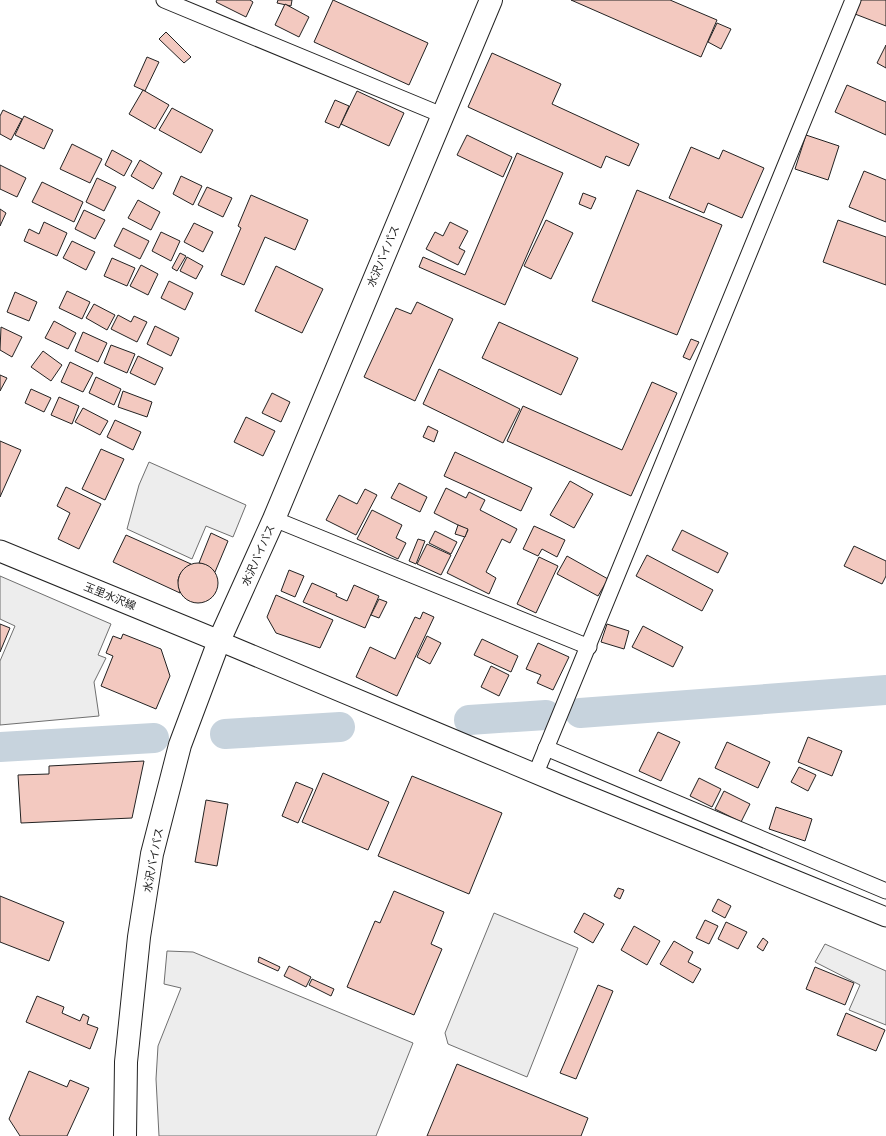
<svg xmlns="http://www.w3.org/2000/svg" width="886" height="1136" font-family="'PT Sans Narrow','Noto Sans JP',sans-serif">
	<style>
		.parking { fill: #ededed; stroke: #6f6f6f }
		.lines { fill: none; stroke-linecap: round; stroke-linejoin: round }
		.river { stroke: #c7d3dd; stroke-width: 30 }
		.building { fill: #f3c9c0; stroke: #222 }
		.minor-casing { stroke: #222; stroke-width: 17 }
		.tertiary-casing { stroke: #222; stroke-width: 21 }
		.secondary-casing { stroke: #222; stroke-width: 23 }
		.trunk-casing { stroke: #222; stroke-width: 24 }
		.minor { stroke: #fff; stroke-width: 15 }
		.tertiary { stroke: #fff; stroke-width: 19 }
		.secondary { stroke: #fff; stroke-width: 21 }
		.trunk { stroke: #fff; stroke-width: 22 }
		.labels { text-anchor: middle; dominant-baseline: central; stroke-width: 3; stroke-linejoin: round; paint-order: stroke }
		.street-label { font-size: 11px; fill: #222; stroke: #fff }
	</style>
	<rect width="100%" height="100%" fill="#fff"/>
	<g class="parking">
		<path d="M149,462l97,43 -13,32 -27,-11 -14,33 -65,-30 12,-44z"/>
		<path d="M0,576l111,48 -13,31 8,3 -12,24 5,34 -99,9v-64l15,-35 -15,-7z"/>
		<path d="M494,913l84,35 -51,129 -79,-33 -3,-11z"/>
		<path d="M825,944l61,27v54l-37,-15 11,-25 -45,-23z"/>
		<path d="M167,951l26,1 220,91 -37,93h-217l-3,-57 2,-33 23,-58 -17,-4z"/>
	</g>
	<g class="lines">
		<g class="river">
			<path d="M580,713l306,-23"/>
			<path d="M469,720l77,-5"/>
			<path d="M225,734l115,-7"/>
			<path d="M0,747l154,-9"/>
		</g>
	</g>
	<g class="building">
		<path d="M217,0h33l3,2 -7,15 -30,-15z"/>
		<path d="M278,0h14l-1,6 -14,-3z"/>
		<path d="M333,0l95,43 -19,42 -95,-43z"/>
		<path d="M571,0h99l47,20 -16,37z"/>
		<path d="M861,0h25v26l-31,-12z"/>
		<path d="M285,4l24,13 -10,20 -24,-12z"/>
		<path d="M717,23l14,6 -10,20 -13,-7z"/>
		<path d="M166,32l25,25 -7,6 -25,-24z"/>
		<path d="M886,45v23l-9,-5z"/>
		<path d="M492,53l69,31 -9,20 87,40 -10,22 -23,-10 -5,12 -133,-61z"/>
		<path d="M147,57l12,5 -14,29 -11,-5z"/>
		<path d="M847,85l39,17v33l-51,-23z"/>
		<path d="M143,90l26,15 -14,24 -26,-15z"/>
		<path d="M357,91l47,22 -15,33 -48,-22z"/>
		<path d="M335,100l14,6 -10,22 -14,-6z"/>
		<path d="M172,108l41,22 -12,23 -42,-23z"/>
		<path d="M3,110l19,9 -11,21 -11,-6v-18z"/>
		<path d="M24,116l29,14 -9,19 -29,-14z"/>
		<path d="M467,135l45,22 -9,20 -46,-22z"/>
		<path d="M806,135l33,11 -11,34 -33,-11z"/>
		<path d="M72,144l30,15 -12,24 -30,-14z"/>
		<path d="M691,147l28,12 4,-9 41,18 -22,50 -34,-15 -4,10 -35,-15z"/>
		<path d="M112,150l20,11 -8,15 -19,-11z"/>
		<path d="M517,153l46,20 -58,132 -86,-38 4,-10 42,18z"/>
		<path d="M140,160l22,13 -9,16 -22,-13z"/>
		<path d="M0,165l26,13 -9,19 -17,-8z"/>
		<path d="M864,171l22,9v42l-37,-15z"/>
		<path d="M181,176l21,10 -9,19 -20,-11z"/>
		<path d="M97,178l19,9 -12,24 -18,-9z"/>
		<path d="M42,182l41,20 -9,20 -42,-20z"/>
		<path d="M207,187l25,11 -9,19 -25,-12z"/>
		<path d="M637,190l85,35 -45,110 -85,-34z"/>
		<path d="M583,193l13,5 -5,11 -12,-5z"/>
		<path d="M251,195l57,25 -13,30 -30,-13 -21,48 -23,-10 20,-47 -3,-2z"/>
		<path d="M138,200l22,12 -9,18 -23,-12z"/>
		<path d="M0,209l6,4 -6,13z"/>
		<path d="M84,210l21,10 -10,19 -20,-10z"/>
		<path d="M546,220l27,13 -22,46 -27,-13z"/>
		<path d="M838,220l48,17v48l-63,-23z"/>
		<path d="M44,222l23,11 -10,23 -33,-15 5,-12 10,5z"/>
		<path d="M450,222l18,9 -9,17 6,3 -7,14 -32,-16 9,-17 8,4z"/>
		<path d="M194,223l19,9 -10,20 -19,-10z"/>
		<path d="M123,228l26,13 -9,18 -26,-13z"/>
		<path d="M161,232l19,9 -9,20 -19,-10z"/>
		<path d="M72,241l23,11 -9,18 -23,-12z"/>
		<path d="M180,253l6,3 -9,15 -5,-3z"/>
		<path d="M187,257l16,9 -7,13 -16,-8z"/>
		<path d="M112,258l23,10 -8,18 -23,-10z"/>
		<path d="M141,265l17,9 -10,21 -18,-9z"/>
		<path d="M276,266l47,23 -21,44 -47,-22z"/>
		<path d="M169,281l24,12 -8,17 -24,-12z"/>
		<path d="M67,291l23,11 -8,17 -23,-11z"/>
		<path d="M15,292l22,10 -8,19 -22,-9z"/>
		<path d="M417,302l36,17 -38,82 -51,-24 32,-69 15,6z"/>
		<path d="M94,304l21,11 -8,15 -21,-12z"/>
		<path d="M118,315l13,7 3,-6 13,6 -10,20 -26,-13z"/>
		<path d="M54,321l22,12 -8,16 -23,-11z"/>
		<path d="M499,322l79,36 -17,37 -79,-37z"/>
		<path d="M155,326l24,12 -8,18 -24,-12z"/>
		<path d="M1,327l21,10 -10,20 -12,-7z"/>
		<path d="M83,332l24,11 -9,19 -23,-11z"/>
		<path d="M691,339l8,3 -9,18 -7,-3z"/>
		<path d="M111,345l24,9 -8,19 -23,-10z"/>
		<path d="M43,351l19,14 -11,16 -20,-14z"/>
		<path d="M138,356l25,12 -8,17 -25,-12z"/>
		<path d="M70,362l23,11 -10,19 -22,-10z"/>
		<path d="M439,369l81,40 -17,34 -80,-39z"/>
		<path d="M0,375l7,3 -7,13z"/>
		<path d="M96,377l25,12 -7,16 -25,-12z"/>
		<path d="M652,382l25,11 -46,103 -124,-55 16,-35 99,44z"/>
		<path d="M31,389l20,9 -7,14 -19,-9z"/>
		<path d="M123,391l29,11 -5,15 -29,-10z"/>
		<path d="M272,393l18,9 -9,20 -19,-9z"/>
		<path d="M59,397l20,9 -7,18 -21,-9z"/>
		<path d="M83,408l25,13 -8,14 -25,-13z"/>
		<path d="M246,417l29,14 -12,25 -29,-14z"/>
		<path d="M115,420l26,12 -8,18 -26,-13z"/>
		<path d="M428,426l10,5 -4,11 -11,-5z"/>
		<path d="M0,441l21,9 -21,47z"/>
		<path d="M101,449l23,10 -19,41 -23,-11z"/>
		<path d="M455,452l77,36 -11,23 -77,-35z"/>
		<path d="M570,481l23,13 -19,34 -24,-13z"/>
		<path d="M399,483l28,14 -7,15 -29,-14z"/>
		<path d="M66,487l35,17 -22,45 -21,-10 12,-26 -13,-7z"/>
		<path d="M446,488l20,10 3,-6 16,8 -5,10 37,19 -7,14 -8,-4 -16,33 10,6 -7,16 -42,-21 21,-43 -34,-17z"/>
		<path d="M365,489l12,6 -21,40 -30,-15 13,-25 18,9z"/>
		<path d="M372,510l30,15 -6,13 10,5 -8,16 -41,-20z"/>
		<path d="M458,525l10,4 -3,8 -10,-3z"/>
		<path d="M534,526l31,14 -8,17 -15,-8 -4,7 -15,-7z"/>
		<path d="M682,530l46,23 -10,20 -46,-23z"/>
		<path d="M435,531l22,11 -6,12 -22,-11z"/>
		<path d="M211,533l17,8 -13,31 -9,-7 -7,-2z"/>
		<path d="M126,535l65,29 -11,10 -2,6 2,13 -67,-31z"/>
		<path d="M418,539l7,2 -9,23 -7,-3z"/>
		<path d="M427,544l24,11 -10,20 -24,-11z"/>
		<path d="M854,546l32,15v15l-4,8 -38,-18z"/>
		<path d="M647,555l66,35 -11,21 -66,-35z"/>
		<path d="M567,556l41,23 -10,17 -41,-22z"/>
		<path d="M539,557l19,9 -22,47 -19,-9z"/>
		<circle cx="198" cy="583" r="20"/>
		<path d="M289,570l15,6 -9,21 -14,-6z"/>
		<path d="M312,583l25,11 -1,2 11,5 7,-16 25,11 -14,32 -62,-26z"/>
		<path d="M276,595l57,25 -13,28 -44,-15 -9,-16z"/>
		<path d="M379,599l8,3 -8,16 -8,-3z"/>
		<path d="M423,612l11,5 -37,79 -41,-19 14,-30 25,12 20,-42 5,2z"/>
		<path d="M0,624l10,4 -10,24z"/>
		<path d="M607,624l22,7 -5,18 -23,-7z"/>
		<path d="M643,626l40,21 -10,20 -41,-20z"/>
		<path d="M123,634l38,15 9,27 -14,33 -55,-23 12,-30 -7,-3 7,-17 8,3z"/>
		<path d="M427,636l14,7 -11,21 -13,-7z"/>
		<path d="M482,639l36,17 -7,16 -37,-17z"/>
		<path d="M538,643l31,14 -16,33 -16,-7 4,-8 -15,-6z"/>
		<path d="M491,666l18,9 -10,21 -18,-9z"/>
		<path d="M658,732l22,10 -19,39 -22,-10z"/>
		<path d="M808,737l34,14 -10,25 -34,-14z"/>
		<path d="M727,742l43,20 -12,26 -43,-20z"/>
		<path d="M144,761l-12,57 -111,5 -3,-48 31,-1v-8z"/>
		<path d="M799,767l17,8 -8,16 -17,-9z"/>
		<path d="M323,773l66,29 -21,48 -66,-28z"/>
		<path d="M412,776l90,37 -33,81 -91,-38z"/>
		<path d="M699,778l22,11 -9,18 -22,-11z"/>
		<path d="M296,782l17,7 -15,34 -16,-7z"/>
		<path d="M724,791l26,13 -9,18 -26,-13z"/>
		<path d="M206,800l22,4 -11,62 -22,-4z"/>
		<path d="M776,807l36,12 -7,22 -36,-12z"/>
		<path d="M618,888l6,2 -4,9 -6,-3z"/>
		<path d="M394,891l50,21 -13,32 11,5 -28,66 -67,-28 28,-66 5,2z"/>
		<path d="M0,896l64,26 -15,39 -49,-19z"/>
		<path d="M718,899l13,7 -6,12 -13,-7z"/>
		<path d="M584,913l20,11 -11,19 -19,-11z"/>
		<path d="M705,920l13,6 -9,18 -13,-6z"/>
		<path d="M726,922l21,10 -9,17 -20,-10z"/>
		<path d="M634,926l26,15 -13,24 -26,-15z"/>
		<path d="M763,938l5,4 -5,9 -6,-4z"/>
		<path d="M674,941l19,11 -5,10 13,7 -8,14 -33,-19z"/>
		<path d="M259,957l21,10 -2,4 -20,-9z"/>
		<path d="M289,966l22,11 -5,10 -22,-11z"/>
		<path d="M815,967l39,16 -9,22 -39,-16z"/>
		<path d="M312,979l22,10 -3,7 -22,-11z"/>
		<path d="M598,985l15,6 -37,88 -16,-6z"/>
		<path d="M37,996l27,11 -2,6 18,8 3,-7 6,3 -2,7 11,4 -8,21 -64,-27z"/>
		<path d="M846,1013l39,17 -9,21 -39,-16z"/>
		<path d="M457,1064l131,54 -7,18h-154z"/>
		<path d="M29,1071l38,16 3,-7 19,8 -22,48h-47l-11,-17z"/>
	</g>
	<g class="lines">
		<g class="minor-casing">
			<g id="minor">
				<path d="M164,0l278,115"/>
				<path d="M274,519l315,128"/>
				<path d="M546,748l340,143"/>
				<path d="M536,773l317,-773"/>
			</g>
		</g>
		<g class="tertiary-casing">
			<path id="tertiary" d="M219,641l346,145 321,131"/>
		</g>
		<g class="secondary-casing">
			<path id="secondary" d="M0,551l219,90"/>
		</g>
		<g class="trunk-casing">
			<path id="trunk" d="M125,1136l1,-74 13,-125 13,-83 28,-109 39,-104 55,-122 217,-519"/>
		</g>
		<use href="#minor" class="minor"/>
		<use href="#tertiary" class="tertiary"/>
		<use href="#secondary" class="secondary"/>
		<use href="#trunk" class="trunk"/>
	</g>
	<g class="labels">
		<g class="street-label">
			<text transform="translate(383 256) rotate(-67)">水沢バイパス</text>
			<text transform="translate(258 555) rotate(-66)">水沢バイパス</text>
			<text transform="translate(110 596) rotate(22)">玉里水沢線</text>
			<text transform="translate(153 860) rotate(-79)">水沢バイパス</text>
		</g>
	</g>
</svg>
